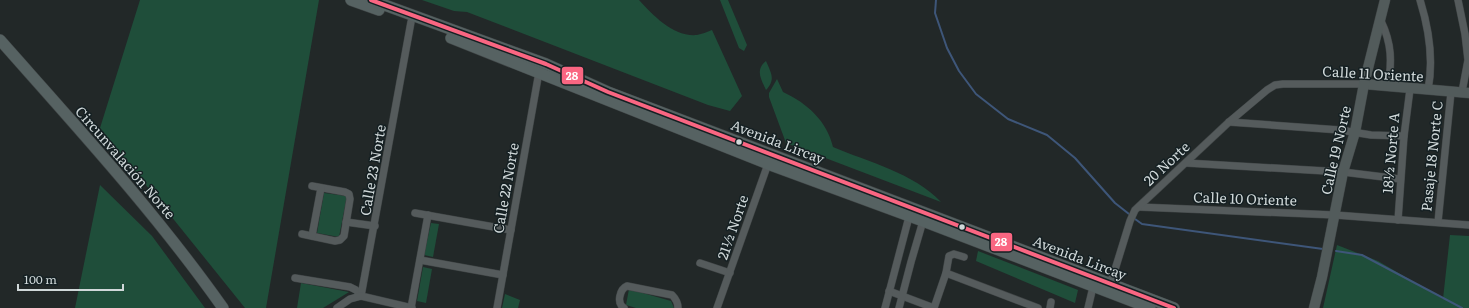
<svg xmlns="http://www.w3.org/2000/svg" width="1469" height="308" font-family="Literata,serif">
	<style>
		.green { fill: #1f4e3a }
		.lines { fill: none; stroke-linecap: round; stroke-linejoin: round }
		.stream { stroke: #3e5679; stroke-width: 2 }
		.street-casing { stroke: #3f4445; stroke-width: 8 }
		.secondary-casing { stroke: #3f4445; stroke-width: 11 }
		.primary-casing { stroke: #3f4445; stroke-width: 12 }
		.street { stroke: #555b5c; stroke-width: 7 }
		.secondary { stroke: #525b5b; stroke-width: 10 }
		.primary { stroke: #566262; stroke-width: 11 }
		.bus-1-casing { stroke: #152023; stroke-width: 7 }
		.bus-1 { stroke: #fa6682; stroke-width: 4 }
		.bus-dot { fill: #d0d8d9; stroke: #152023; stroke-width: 1.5 }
		.labels { text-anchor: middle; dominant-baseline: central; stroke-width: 3; stroke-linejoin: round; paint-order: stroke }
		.street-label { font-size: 14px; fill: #d0d8d9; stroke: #152023 }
		.line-badge { stroke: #152023; stroke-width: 1.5 }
		.badge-label { font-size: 11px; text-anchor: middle; font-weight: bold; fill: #fff }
	</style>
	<rect width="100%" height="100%" fill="#222828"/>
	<g class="green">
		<path d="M140,0h179l-53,308h-21l-145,-180z"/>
		<path d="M422,0h217c15,16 34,37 58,35 5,-1 10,-3 15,-5l30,66 -12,15 -22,-6 -241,-93 -13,-1z"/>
		<path d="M720,0h8l19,45 -3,6 -5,-3z"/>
		<path d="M766,61c5,12 10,18 0,29 -5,-11 -11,-20 0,-29z"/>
		<path d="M777,79l6,13c24,11 44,29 50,55 35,15 81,26 108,55l-155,-59 -17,-46v-4z"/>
		<path d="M100,185l52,51 53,72h-130z"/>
		<path d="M324,193l23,3 -8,41 -22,-4z"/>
		<path d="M431,223l8,1 -6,33 -9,-2z"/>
		<path d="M1450,235l19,1v72h-146l14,-63 41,16 65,38z"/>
		<path d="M978,251l100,39 -3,13 -99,-42z"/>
		<path d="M423,267l9,2 -6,34 -9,-2z"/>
		<path d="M301,283l48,9 -26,16h-26z"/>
		<path d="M629,289l42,12 3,7h-38l-10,-3z"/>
		<path d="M505,294l15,6 -2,8h-16z"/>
	</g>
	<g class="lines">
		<g class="stream">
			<path d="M936,0l-1,13 12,35 12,23 17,23 32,25 39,16 28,23 40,45 14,11"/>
			<path d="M1135,219l7,5 181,25"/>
			<path d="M1336,251l26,4 100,53"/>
		</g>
		<g class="street-casing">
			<g id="street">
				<path d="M1420,0c9,29 14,59 8,90"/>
				<path d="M1458,0l7,34 3,26 -6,32"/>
				<path d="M1381,21c11,23 11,41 7,66"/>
				<path d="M1229,122l111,8 31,5 33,1"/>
				<path d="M1186,163l157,9 57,7"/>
				<path d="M1139,207l196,8 134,10"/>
				<path d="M415,213l96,17"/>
				<path d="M1398,220l6,-84 6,-47"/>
				<path d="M346,222l29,4"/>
				<path d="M1438,222l13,-130"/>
				<path d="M302,234l33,7 5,-1 4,-4 6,-37 -1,-5 -4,-2 -33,-6"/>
				<path d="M312,236l9,-48"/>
				<path d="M420,260l83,15"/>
				<path d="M700,263l30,10"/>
				<path d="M946,273l92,35"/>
				<path d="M295,278l55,9 6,3 5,6"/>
				<path d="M1109,283l4,-7 17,-55 5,-11 94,-88 38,-32 8,-5 8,-1h81"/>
				<path d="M889,291l45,17 12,-35 3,-17 5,-2 10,3"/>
				<path d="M361,296l50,-274"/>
				<path d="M337,308l13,-9 11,-3 51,12"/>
				<path d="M411,308l17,-93"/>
				<path d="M497,308l42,-236"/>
				<path d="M624,308c-8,-5 -4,-19 3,-22l45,9c4,4 6,7 6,13"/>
				<path d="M717,308l52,-147"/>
				<path d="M885,308l25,-95"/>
				<path d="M899,308l12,-46 12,-41"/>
				<path d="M1050,308l1,-6"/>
				<path d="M1088,308l5,-21"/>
			</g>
		</g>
		<g class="secondary-casing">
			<g id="secondary">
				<path d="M1364,84l105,9"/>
				<path d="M1314,308l8,-31 21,-105 12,-40 9,-48 21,-84"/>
			</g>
		</g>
		<g class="primary-casing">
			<g id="primary">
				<path d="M351,0l28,10"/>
				<path d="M371,0l175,64 62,28 566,216"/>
				<path d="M451,38l317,126 155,57 227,87"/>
				<path d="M0,40c77,87 156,173 223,268"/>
			</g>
		</g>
		<use href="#street" class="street"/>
		<use href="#secondary" class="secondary"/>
		<use href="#primary" class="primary"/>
		<g class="bus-1-casing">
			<path id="bus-1" d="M371,0l175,64 62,28 566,216"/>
		</g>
		<use href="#bus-1" class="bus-1"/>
	</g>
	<g class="bus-dot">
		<circle cx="739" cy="142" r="3.5"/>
		<circle cx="962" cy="227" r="3.5"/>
	</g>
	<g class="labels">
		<g class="street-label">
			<text transform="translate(1373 73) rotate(3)">Calle 11 Oriente</text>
			<text transform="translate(778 141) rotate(21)">Avenida Lircay</text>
			<text transform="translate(1335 150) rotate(-77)">Calle 19 Norte</text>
			<text transform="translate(1390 153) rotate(-85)">18½ Norte A</text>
			<text transform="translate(1431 156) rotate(-84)">Pasaje 18 Norte C</text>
			<text transform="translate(126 162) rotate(49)">Circunvalación Norte</text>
			<text transform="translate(1166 163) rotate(-43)">20 Norte</text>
			<text transform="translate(372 170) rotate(-80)">Calle 23 Norte</text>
			<text transform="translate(505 188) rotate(-80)">Calle 22 Norte</text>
			<text transform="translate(1245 198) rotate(2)">Calle 10 Oriente</text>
			<text transform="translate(732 227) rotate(-71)">21½ Norte</text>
			<text transform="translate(1080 257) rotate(21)">Avenida Lircay</text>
		</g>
	</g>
	<g class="line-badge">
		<rect x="561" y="66" width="23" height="19" rx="4" fill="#fa6682"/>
		<rect x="990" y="232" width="23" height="20" rx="4" fill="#fa6682"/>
	</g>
	<g class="badge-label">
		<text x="572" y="80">28</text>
		<text x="1001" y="246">28</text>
	</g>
	<path d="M18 284v6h105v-6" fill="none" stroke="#d0d8d9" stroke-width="2"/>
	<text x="24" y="284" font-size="12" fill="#d0d8d9" stroke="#152023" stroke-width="3" paint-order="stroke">100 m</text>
</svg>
